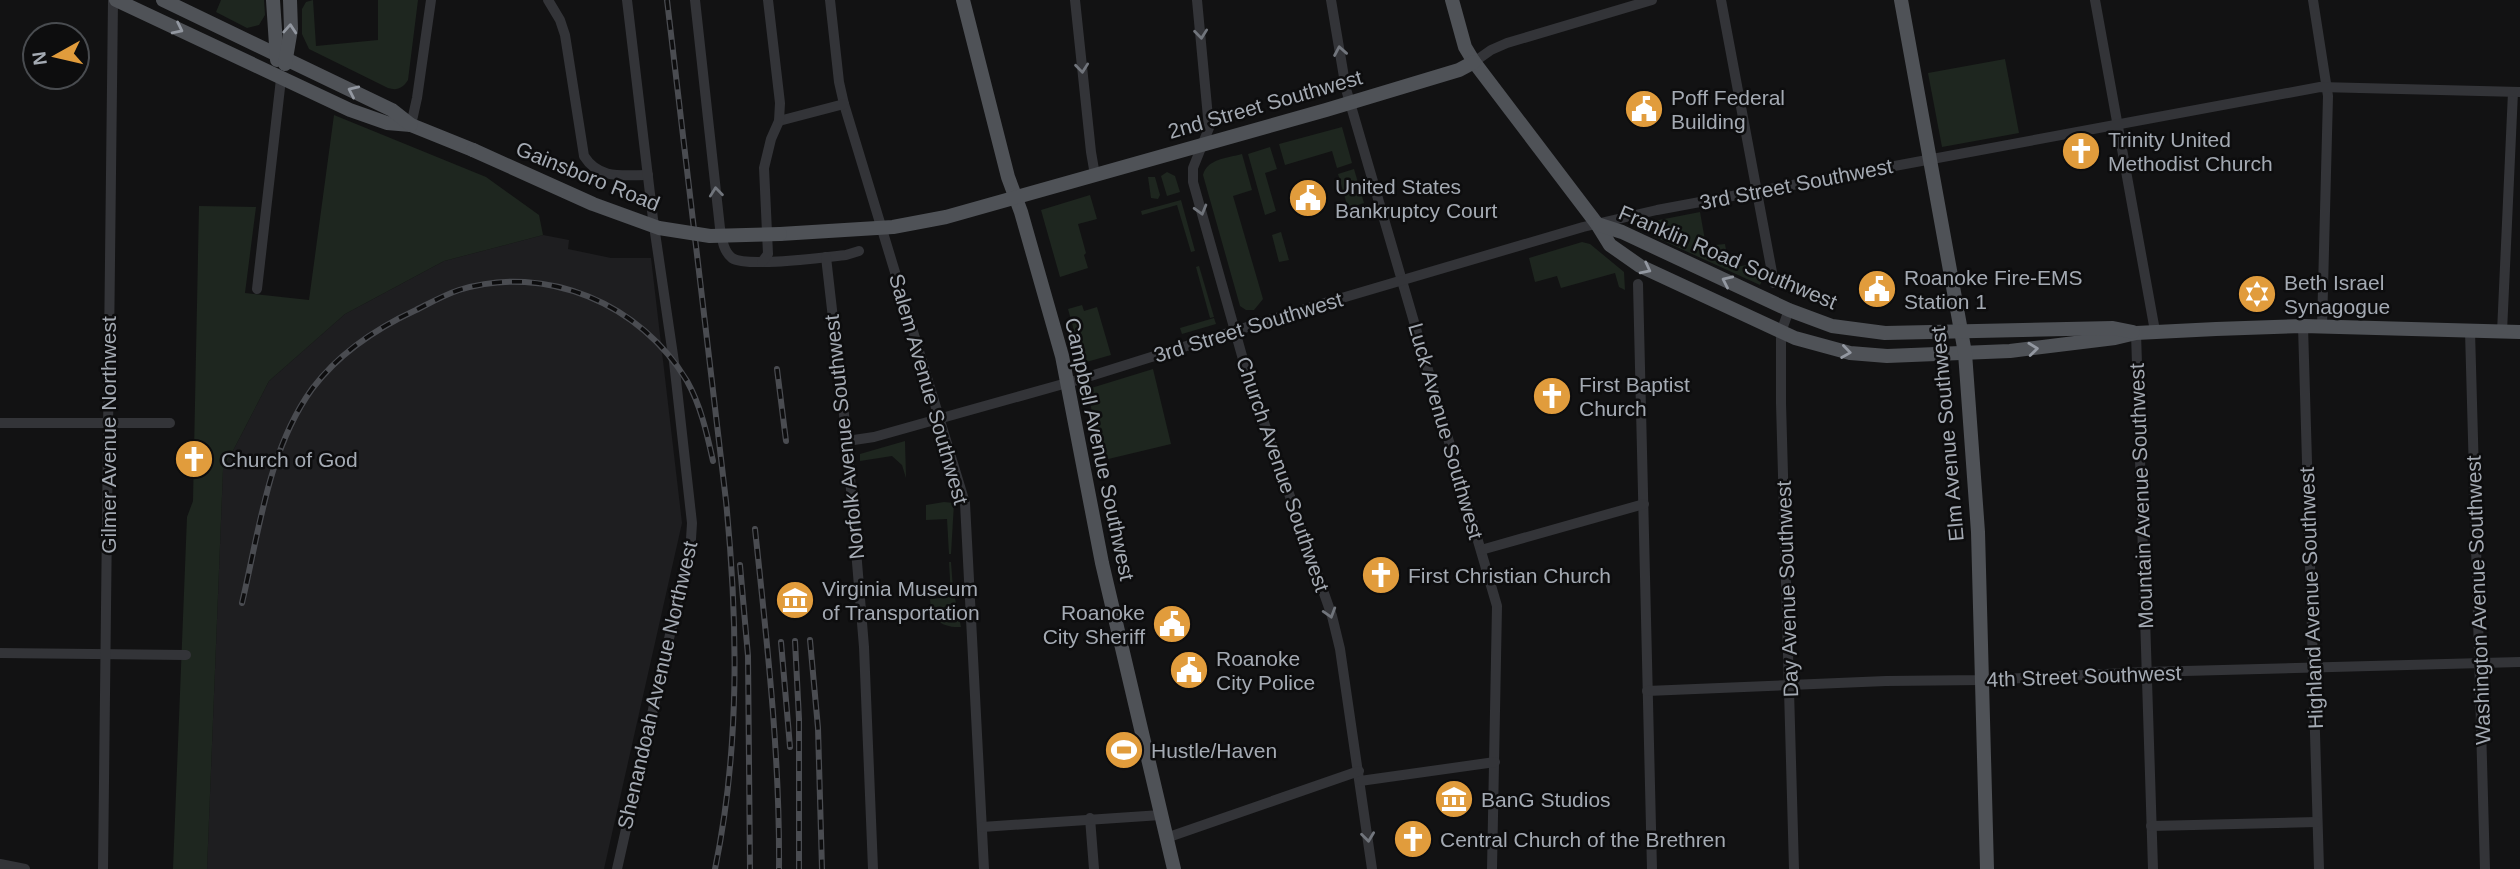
<svg xmlns="http://www.w3.org/2000/svg" width="2520" height="869" font-family="Helvetica,sans-serif">
	<style>
		.built { fill: #1e1e20 }
		.green { fill: #1e261f }
		.lines { fill: none; stroke-linecap: round; stroke-linejoin: round }
		.minor { stroke: #333438; stroke-width: 10 }
		.major { stroke: #4f5257; stroke-width: 14 }
		.rail-casing { stroke: #4a4c51; stroke-width: 6 }
		.rail { stroke: #0d0d0e; stroke-width: 3.5; stroke-dasharray: 10; stroke-linecap: butt }
		.major-bridge { stroke: #4f5257; stroke-width: 14 }
		.oneway { stroke: #9398a1 }
		.oneway2 { stroke: #71757c }
		.labels { text-anchor: middle; dominant-baseline: central; stroke-width: 5; stroke-linejoin: round; paint-order: stroke }
		.poi-label { font-size: 21px; fill: #a4aab3; stroke: #0d0d0e; text-anchor: start }
		.street-label { font-size: 21px; fill: #a4aab3; stroke: #0d0d0e }
	</style>
	<rect width="100%" height="100%" fill="#121213"/>
	<path class="built" d="M543,235l26,5 -1,9 43,9h40l31,265 -78,346h-397l16,-399 46,-89 76,-67 99,-53z"/>
	<g class="green">
		<path d="M221,0h43l1,15 -6,10 -12,3 -31,-16z"/>
		<path d="M313,0l3,46 62,-6v-40h40l-10,80c-5,8 -11,11 -20,8l-79,-39 -7,-15v-25l4,-7z"/>
		<path d="M2005,59l14,74 -77,14 -14,-74z"/>
		<path d="M334,115l152,62 53,38 4,20 -99,26 -99,53 -76,67 -46,89 -16,399h-34l14,-352 6,-16 6,-295 57,1 -11,86 64,7z"/>
		<path d="M1342,127l10,36 -15,5 -5,-17 -47,14 -6,-21z"/>
		<path d="M1270,147l7,22 -12,4 11,38 -11,4 -17,-61z"/>
		<path d="M1242,154l10,36 -19,6 30,103 -9,11h-8l-6,-4 -37,-131c4,-16 24,-17 39,-21z"/>
		<path d="M1354,169l10,34 -16,5 -10,-34z"/>
		<path d="M1167,172l8,4 5,16 -13,4 -6,-20z"/>
		<path d="M1148,177h7l5,18 -2,4 -7,-1z"/>
		<path d="M1090,195l7,24 -19,5 8,29 -2,2 4,13 -28,9 -19,-67z"/>
		<path d="M1181,200l14,51 -4,1 -14,-47 -35,10 -1,-4z"/>
		<path d="M1700,212l6,34 19,-2 4,24 30,-5 3,18 -2,4 -105,-48 -4,-3 -2,-7 5,-6z"/>
		<path d="M1281,232l8,28 -10,2 -7,-27z"/>
		<path d="M1582,242l8,2 34,28 1,18 -6,-3 -4,-14 -54,15 -4,-12 -22,6 -6,-24z"/>
		<path d="M1199,266l15,51 -4,1 -14,-51z"/>
		<path d="M1082,305l2,6 13,-4 14,48 -28,8 -15,-54z"/>
		<path d="M1214,318l2,6 -34,10 -2,-6z"/>
		<path d="M1153,369l18,75 -71,17 -12,-72z"/>
		<path d="M905,441l1,37 -4,-13 -10,-9 -32,5v-7z"/>
		<path d="M944,502l10,1 -3,51h-2l-2,-35 -21,1v-15z"/>
		<path d="M949,562h2l2,27 8,38c-20,1 -30,-8 -31,-28l21,-2z"/>
	</g>
	<g class="lines">
		<g class="minor">
			<path d="M548,0l12,20 5,15 19,121c15,24 39,19 64,19"/>
			<path d="M695,0l25,228c2,10 3,23 12,30 15,10 93,-1 114,-3l13,-4"/>
			<path d="M830,0l9,82 5,22 121,399 19,366"/>
			<path d="M1075,0l16,152 4,23"/>
			<path d="M1197,0l12,128 -16,40v14l55,195 84,239 8,33 32,220"/>
			<path d="M1331,0l15,89 151,517 -5,263"/>
			<path d="M1721,0l53,283"/>
			<path d="M2095,0l60,331"/>
			<path d="M2313,0l15,96 -6,231"/>
			<path d="M1474,62l17,-12 16,-7 145,-43"/>
			<path d="M779,121l65,-17"/>
			<path d="M411,125l6,-27 14,-98"/>
			<path d="M826,257l21,184 17,206 9,222"/>
			<path d="M762,262l6,-8 -4,-86 7,-29 8,-18 1,-18 -12,-103"/>
			<path d="M1638,284l14,585"/>
			<path d="M257,289l24,-210"/>
			<path d="M1789,310l-8,22v71l13,466"/>
			<path d="M2303,326l16,543"/>
			<path d="M2470,331l15,538"/>
			<path d="M2502,332l11,-240"/>
			<path d="M2136,333l17,536"/>
			<path d="M0,423h170"/>
			<path d="M847,441l27,-4 207,-58 237,-74 265,-78 74,-17 663,-123 200,5"/>
			<path d="M1481,550l163,-46"/>
			<path d="M0,653l186,2"/>
			<path d="M1647,691l239,-10 96,-1 165,-8 373,-10"/>
			<path d="M1360,781l135,-19"/>
			<path d="M1090,818l4,51"/>
			<path d="M2151,826l166,-4"/>
			<path d="M982,827l179,-12"/>
			<path d="M1166,838l193,-67"/>
			<path d="M0,864l25,5"/>
			<path d="M103,869l10,-869"/>
			<path d="M617,869l68,-301 6,-29 1,-16 -18,-161 -21,-143 -26,-219"/>
		</g>
		<g class="major">
			<path d="M116,0l234,110 37,13 24,2 62,25"/>
			<path d="M163,0l229,110 19,15"/>
			<path d="M273,0l4,60"/>
			<path d="M963,0l45,177 13,35 41,144 40,207 72,306"/>
			<path d="M1452,0l13,47 9,15 123,162 13,21 30,21 155,72 55,15 37,3 123,-5 105,-13 21,-5 80,-4 87,-3 217,6"/>
			<path d="M1901,0l64,353 13,179 9,337"/>
			<path d="M285,64l6,-35 -1,-29"/>
			<path d="M1597,224l25,8 167,78 43,16 53,7 228,-5 20,4"/>
			<path d="M780,234l113,-7 53,-10 380,-107 133,-40 15,-8"/>
		</g>
		<g class="rail-casing">
			<g id="rail">
				<path d="M667,0l59,501c12,122 14,247 -11,368"/>
				<path d="M777,369l9,72"/>
				<path d="M755,529c12,113 25,226 24,340"/>
				<path d="M740,565l8,91 2,213"/>
				<path d="M242,603c17,-71 26,-153 70,-214 27,-36 63,-60 104,-79 14,-7 28,-15 43,-20 87,-27 182,14 228,91 14,25 20,53 26,80"/>
				<path d="M810,640l8,88 4,141"/>
				<path d="M795,641l4,78v150"/>
				<path d="M781,642l9,105"/>
			</g>
		</g>
		<use href="#rail" class="rail"/>
		<path class="major-bridge" d="M473,150l120,54 66,24 51,8 70,-2"/>
	</g>
	<defs><path id="oneway-chevron" d="M-2-3.5L2.5 0L-2 3.5" fill="none" stroke-width="1.6" stroke-linecap="round" stroke-linejoin="round" transform="scale(1.75)"/></defs>
	<g class="oneway">
		<use href="#oneway-chevron" transform="translate(178 29) rotate(26)"/>
		<use href="#oneway-chevron" transform="translate(290 29) rotate(-86)"/>
		<use href="#oneway-chevron" transform="translate(353 91) rotate(-155)"/>
		<use href="#oneway-chevron" transform="translate(1646 269) rotate(27)"/>
		<use href="#oneway-chevron" transform="translate(1727 281) rotate(-155)"/>
		<use href="#oneway-chevron" transform="translate(2033 349) rotate(-6)"/>
		<use href="#oneway-chevron" transform="translate(1846 352) rotate(8)"/>
	</g>
	<g class="oneway2">
		<use href="#oneway-chevron" transform="translate(1201 34) rotate(84)"/>
		<use href="#oneway-chevron" transform="translate(1340 51) rotate(-100)"/>
		<use href="#oneway-chevron" transform="translate(1082 68) rotate(84)"/>
		<use href="#oneway-chevron" transform="translate(716 192) rotate(-96)"/>
		<use href="#oneway-chevron" transform="translate(1201 210) rotate(74)"/>
		<use href="#oneway-chevron" transform="translate(1330 613) rotate(73)"/>
		<use href="#oneway-chevron" transform="translate(1368 837) rotate(83)"/>
	</g>
	<defs>
		<g id="civic-disc" transform="scale(2.0125)"><circle r="9.5" fill="#e19c3c" stroke="#0d0d0e"/><path d="M-.6-6.5H3V-4.5H.6V-3L4-1V1h2V6H-6V1h2V-1L-.6-3ZM-1.2 2.5V6h2.4V2.5Z" fill="#fff"/></g>
		<g id="church-disc" transform="scale(2.0125)"><circle r="9.5" fill="#e19c3c" stroke="#0d0d0e"/><path d="M-1.2-6h2.4v3.5h3.3v2.4h-3.3V6h-2.4V-.1h-3.3v-2.4h3.3Z" fill="#fff"/></g>
		<g id="synagogue-disc" transform="scale(2.0125)"><circle r="9.5" fill="#e19c3c" stroke="#0d0d0e"/><path d="M0-6.5L5.6 3.2H-5.6ZM0 6.5L5.6-3.2H-5.6Z" fill="#fff"/></g>
		<g id="museum-disc" transform="scale(2.0125)"><circle r="9.5" fill="#e19c3c" stroke="#0d0d0e"/><path d="M0-6L6-3V-2H-6V-3ZM-5-1h2V3h-2ZM-1-1h2V3h-2ZM3-1h2V3H3ZM-6 4H6V6H-6Z" fill="#fff"/></g>
		<g id="stadium-disc" transform="scale(2.0125)"><circle r="9.5" fill="#e19c3c" stroke="#0d0d0e"/><path d="M0-5a6.5 5 0 1 0 0 10a6.5 5 0 1 0 0-10ZM-3.5-1.8h7v3.6h-7Z" fill="#fff"/></g>
	</defs>
	<g fill-rule="evenodd">
		<use href="#civic-disc" x="1644" y="109"/>
		<use href="#church-disc" x="2081" y="151"/>
		<use href="#civic-disc" x="1308" y="198"/>
		<use href="#civic-disc" x="1877" y="289"/>
		<use href="#synagogue-disc" x="2257" y="294"/>
		<use href="#church-disc" x="1552" y="396"/>
		<use href="#church-disc" x="194" y="459"/>
		<use href="#church-disc" x="1381" y="575"/>
		<use href="#museum-disc" x="795" y="600"/>
		<use href="#civic-disc" x="1172" y="624"/>
		<use href="#civic-disc" x="1189" y="670"/>
		<use href="#stadium-disc" x="1124" y="750"/>
		<use href="#museum-disc" x="1454" y="799"/>
		<use href="#church-disc" x="1413" y="839"/>
	</g>
	<g class="labels">
		<g class="poi-label">
			<text x="1671" y="97">Poff Federal<tspan x="1671" dy="24">Building</tspan></text>
			<text x="2108" y="139">Trinity United<tspan x="2108" dy="24">Methodist Church</tspan></text>
			<text x="1335" y="186">United States<tspan x="1335" dy="24">Bankruptcy Court</tspan></text>
			<text x="1904" y="277">Roanoke Fire-EMS<tspan x="1904" dy="24">Station 1</tspan></text>
			<text x="2284" y="282">Beth Israel<tspan x="2284" dy="24">Synagogue</tspan></text>
			<text x="1579" y="384">First Baptist<tspan x="1579" dy="24">Church</tspan></text>
			<text x="221" y="459">Church of God</text>
			<text x="1408" y="575">First Christian Church</text>
			<text x="822" y="588">Virginia Museum<tspan x="822" dy="24">of Transportation</tspan></text>
			<text x="1145" y="612" text-anchor="end">Roanoke<tspan x="1145" dy="24">City Sheriff</tspan></text>
			<text x="1216" y="658">Roanoke<tspan x="1216" dy="24">City Police</tspan></text>
			<text x="1151" y="750">Hustle/Haven</text>
			<text x="1481" y="799">BanG Studios</text>
			<text x="1440" y="839">Central Church of the Brethren</text>
		</g>
		<g class="street-label">
			<text transform="translate(1265 104) rotate(-16)">2nd Street Southwest</text>
			<text transform="translate(588 176) rotate(22)">Gainsboro Road</text>
			<text transform="translate(1796 184) rotate(-11)">3rd Street Southwest</text>
			<text transform="translate(1728 257) rotate(23)">Franklin Road Southwest</text>
			<text transform="translate(1248 327) rotate(-17)">3rd Street Southwest</text>
			<text transform="translate(929 389) rotate(74)">Salem Avenue Southwest</text>
			<text transform="translate(1446 431) rotate(74)">Luck Avenue Southwest</text>
			<text transform="translate(1947 434) rotate(-95)">Elm Avenue Southwest</text>
			<text transform="translate(108 435) rotate(-90)">Gilmer Avenue Northwest</text>
			<text transform="translate(844 437) rotate(-96)">Norfolk Avenue Southwest</text>
			<text transform="translate(1100 449) rotate(78)">Campbell Avenue Southwest</text>
			<text transform="translate(1283 474) rotate(71)">Church Avenue Southwest</text>
			<text transform="translate(2141 496) rotate(-92)">Mountain Avenue Southwest</text>
			<text transform="translate(1787 589) rotate(-92)">Day Avenue Southwest</text>
			<text transform="translate(2311 598) rotate(-92)">Highland Avenue Southwest</text>
			<text transform="translate(2478 600) rotate(-92)">Washington Avenue Southwest</text>
			<text transform="translate(2084 676) rotate(-2)">4th Street Southwest</text>
			<text transform="translate(657 685) rotate(-77)">Shenandoah Avenue Northwest</text>
		</g>
	</g>
	<g transform="translate(56 56) rotate(262)"><circle r="33" fill="#0d0d0e" stroke="#494c50" stroke-width="2"/>
	<path d="M0-5L12 26L0 18L-12 26Z" fill="#e19c3c"/>
	<text y="-10" font-size="19" font-weight="bold" text-anchor="middle" fill="#a4aab3">N</text>
	</g>
</svg>
